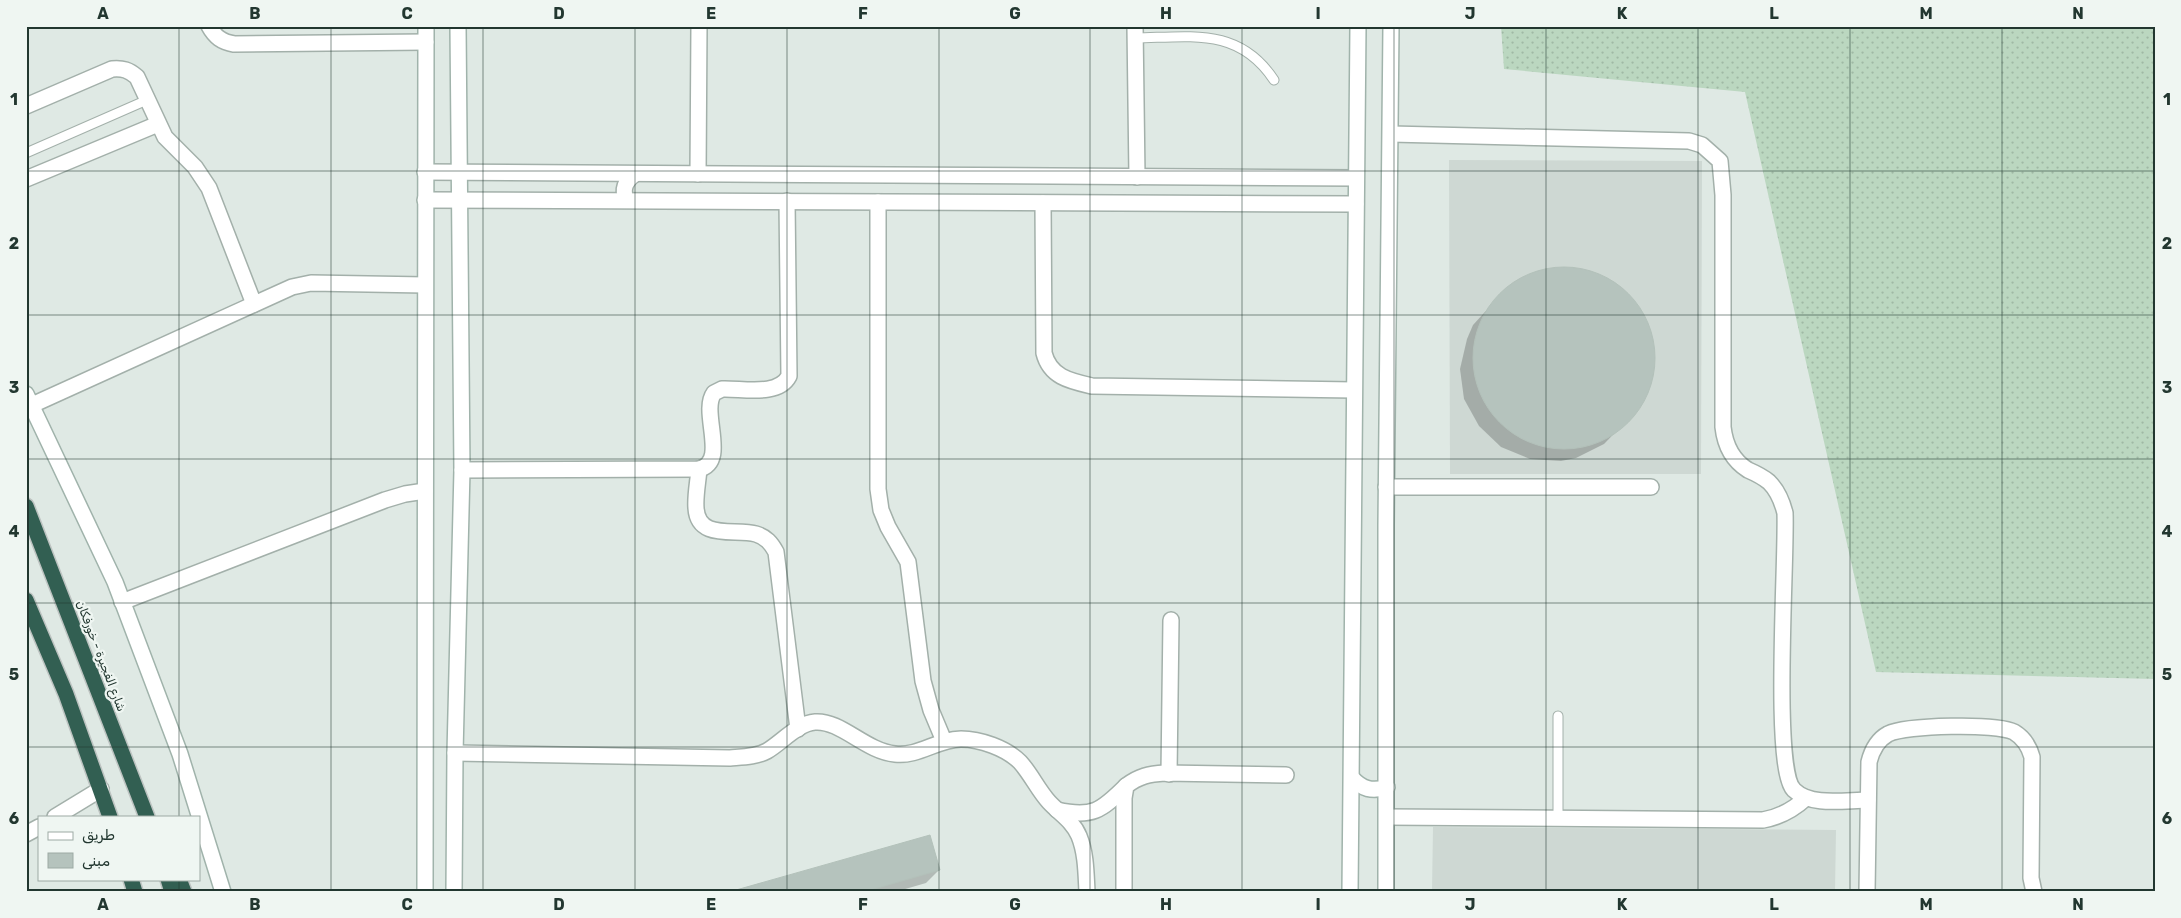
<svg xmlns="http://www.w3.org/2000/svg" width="2181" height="918" font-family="Rubik,'Noto Naskh Arabic',sans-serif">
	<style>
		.built { fill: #ced8d3 }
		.grass { fill: url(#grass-dots) }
		.shadow { fill: #0003 }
		.building { fill: #b5c3bd; stroke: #b3c1ba }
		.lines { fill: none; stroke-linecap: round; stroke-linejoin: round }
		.lane-casing { stroke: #a3b0aa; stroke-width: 11 }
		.street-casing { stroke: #a3b0aa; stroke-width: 18 }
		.secondary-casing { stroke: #a0b3ab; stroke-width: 18 }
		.highway-casing { stroke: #bdc3c1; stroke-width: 18 }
		.lane { stroke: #fff; stroke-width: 9 }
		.street { stroke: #fff; stroke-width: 15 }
		.secondary { stroke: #fff; stroke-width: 15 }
		.highway { stroke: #325f52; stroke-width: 15 }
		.grid { fill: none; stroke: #223730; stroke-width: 1; stroke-opacity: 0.55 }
		.labels { text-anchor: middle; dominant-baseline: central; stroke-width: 4.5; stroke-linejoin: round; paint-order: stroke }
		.street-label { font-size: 12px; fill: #223730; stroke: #eff6f2 }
		.neatline { fill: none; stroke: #223730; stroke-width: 2 }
		.grid-label { font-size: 16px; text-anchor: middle; font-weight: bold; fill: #223730 }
	</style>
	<defs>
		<pattern id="grass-dots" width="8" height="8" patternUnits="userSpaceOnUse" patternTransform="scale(1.25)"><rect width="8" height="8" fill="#bbd7c0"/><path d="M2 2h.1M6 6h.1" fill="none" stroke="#a0b9a5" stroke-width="1.8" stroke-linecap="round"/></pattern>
	</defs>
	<rect width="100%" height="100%" fill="#dfe9e4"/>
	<g class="built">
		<path d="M1449,160l253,1 -1,313h-251z"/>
		<path d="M1433,827l403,3 -1,62h-403z"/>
	</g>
	<path class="grass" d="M1501,26h654v653l-279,-7 -131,-580 -241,-23z"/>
	<g class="shadow">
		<path d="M1549,270h31l30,12 24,21 16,28 3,16 1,15 -7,32 -8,14 -35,36 -28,14 -15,3 -31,-2 -29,-12 -22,-21 -15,-27 -4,-30 7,-30 6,-14 21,-23 13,-13 27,-15z"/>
		<path d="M939,870l-13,13 -31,9h-162z"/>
	</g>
	<g class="building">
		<circle cx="1564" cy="358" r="91"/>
		<path d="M930,835l10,35 -76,22h-135z"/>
		<path d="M1714,890v2h-222z"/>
	</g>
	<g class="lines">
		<g class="lane-casing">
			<g id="lane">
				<path d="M1136,38c55,-1 103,-11 138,42"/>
				<path d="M26,153l121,-53"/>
				<path d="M1558,716v102"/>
			</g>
		</g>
		<g class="street-casing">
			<g id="street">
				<path d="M209,26c6,11 13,16 25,18l192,-2"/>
				<path d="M1135,26l2,151"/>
				<path d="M26,106l86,-37c11,-1 17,1 25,8l28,60 30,30 14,21 45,116"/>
				<path d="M1391,134l298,7 13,4 18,16 3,34v232c2,18 9,33 25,43 7,3 15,7 21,12 9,9 13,19 16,31 2,43 -13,256 9,277 17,17 52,10 74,10"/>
				<path d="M425,172l931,6"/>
				<path d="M698,174l1,-148"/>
				<path d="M26,179l132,-55"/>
				<path d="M425,200l931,4"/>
				<path d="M626,200c-4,-11 -1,-19 9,-26"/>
				<path d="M878,202v287l3,21 7,17 20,35 15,119 8,29 13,31"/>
				<path d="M1043,203l1,150c6,24 26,28 48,33l262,4"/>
				<path d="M32,405l260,-118 19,-4 114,2"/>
				<path d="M699,469c-1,13 -4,27 -3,39 2,33 40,20 60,26 10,3 15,9 20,18l22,177"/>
				<path d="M462,470l237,-1c30,-7 1,-57 15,-76l8,-4c20,-1 56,8 67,-13l-2,-175"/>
				<path d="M1386,487h265"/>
				<path d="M122,602l263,-102 20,-6 20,-3"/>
				<path d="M455,753l275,5c12,-1 26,-1 37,-7 14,-8 31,-28 48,-29 26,-2 50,29 80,32 23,3 43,-15 66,-15 19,0 45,9 59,23 11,12 18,28 29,40 10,11 24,19 30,34 7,17 7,37 8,56"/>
				<path d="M1169,774l2,-154"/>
				<path d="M1057,810c35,8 44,1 69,-24"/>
				<path d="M55,817l46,-28"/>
				<path d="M1387,817l376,3c17,-3 30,-10 43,-22"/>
				<path d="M26,834l13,-7"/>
				<path d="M1124,892v-94l2,-12c13,-10 23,-12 39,-13l121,2"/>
				<path d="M1867,892l2,-130c3,-12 8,-22 19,-28 18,-9 108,-11 126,-2 10,6 15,14 18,25l-1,121 3,14"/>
			</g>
		</g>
		<g class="secondary-casing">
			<g id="secondary">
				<path d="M26,394l89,188 65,172 43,138"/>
				<path d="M1352,778c10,11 20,14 35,9"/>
				<path d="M425,892l1,-866"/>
				<path d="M454,892l1,-139 7,-283 -4,-444"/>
				<path d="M1350,892l8,-866"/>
				<path d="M1386,892v-367l5,-499"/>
			</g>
		</g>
		<g class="highway-casing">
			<g id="highway">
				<path d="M26,506l121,311"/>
				<path d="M26,600l40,94 44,123"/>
				<path d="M131,879l4,13"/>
				<path d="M168,879l4,13"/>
				<path d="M179,879l5,13"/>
			</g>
		</g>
		<use href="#lane" class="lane"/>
		<use href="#street" class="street"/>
		<use href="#secondary" class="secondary"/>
		<use href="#highway" class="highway"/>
	</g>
	<path class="grid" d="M179,26v791M331,26v866M483,26v866M635,26v866M787,26v866M939,26v866M1090,26v866M1242,26v866M1394,26v866M1546,26v866M1698,26v866M1850,26v866M2002,26v866M26,171h2129M26,315h2129M26,459h2129M26,603h2129M26,747h2129M179,879v13"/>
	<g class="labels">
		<g class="street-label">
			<text transform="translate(101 656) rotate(69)">شارع الفجيرة - خورفكان</text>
		</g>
	</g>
	<rect width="2181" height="918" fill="none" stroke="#eff6f2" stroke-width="55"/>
	<rect x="38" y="816" width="162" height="65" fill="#eff6f2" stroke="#9daaa4"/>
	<rect x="48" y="832" width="25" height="8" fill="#ffffff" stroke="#9daaa4"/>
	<text x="82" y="840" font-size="15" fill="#223730">طريق</text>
	<rect x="48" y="853" width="25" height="15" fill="#b5c3bd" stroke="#9daaa4"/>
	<text x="82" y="866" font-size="15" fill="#223730">مبنى</text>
	<rect x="28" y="28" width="2126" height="862" class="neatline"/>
	<g class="grid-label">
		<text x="103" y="19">A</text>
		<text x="255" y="19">B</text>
		<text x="407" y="19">C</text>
		<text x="559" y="19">D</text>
		<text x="711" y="19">E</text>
		<text x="863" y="19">F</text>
		<text x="1015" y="19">G</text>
		<text x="1166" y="19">H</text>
		<text x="1318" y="19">I</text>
		<text x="1470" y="19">J</text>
		<text x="1622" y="19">K</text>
		<text x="1774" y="19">L</text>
		<text x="1926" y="19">M</text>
		<text x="2078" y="19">N</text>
		<text x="14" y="105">1</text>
		<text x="2167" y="105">1</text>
		<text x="14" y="249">2</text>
		<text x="2167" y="249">2</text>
		<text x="14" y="393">3</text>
		<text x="2167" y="393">3</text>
		<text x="14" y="537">4</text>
		<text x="2167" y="537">4</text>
		<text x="14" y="680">5</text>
		<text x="2167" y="680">5</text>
		<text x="14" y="824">6</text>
		<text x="2167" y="824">6</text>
		<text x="103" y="910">A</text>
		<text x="255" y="910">B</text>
		<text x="407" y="910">C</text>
		<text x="559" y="910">D</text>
		<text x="711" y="910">E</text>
		<text x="863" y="910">F</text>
		<text x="1015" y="910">G</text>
		<text x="1166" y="910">H</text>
		<text x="1318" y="910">I</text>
		<text x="1470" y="910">J</text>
		<text x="1622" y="910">K</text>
		<text x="1774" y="910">L</text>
		<text x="1926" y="910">M</text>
		<text x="2078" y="910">N</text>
	</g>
</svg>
